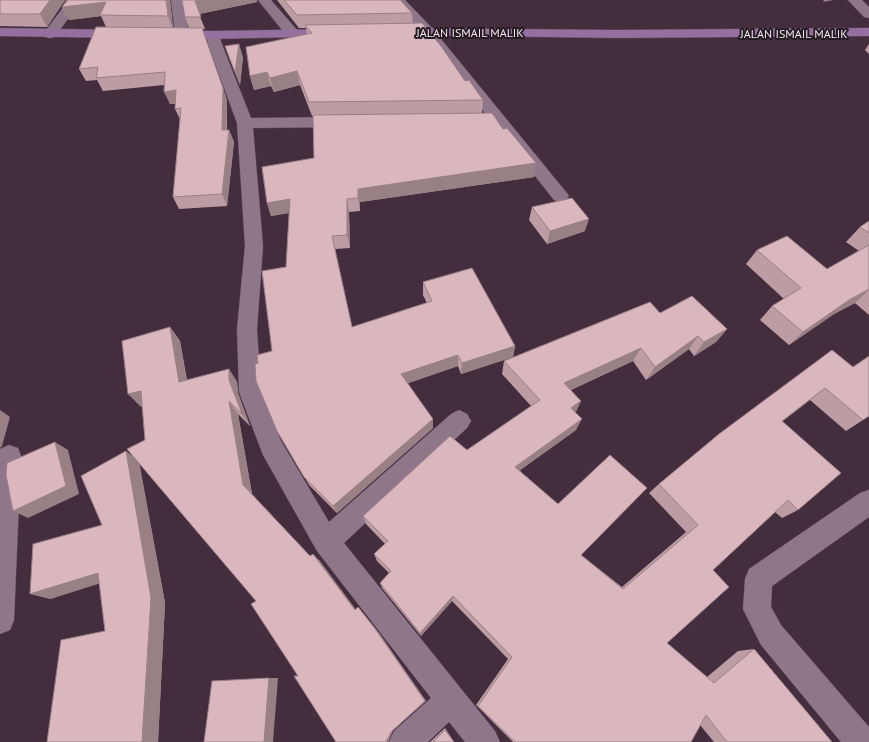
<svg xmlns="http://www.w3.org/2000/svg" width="869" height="742" font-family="'PT Sans',sans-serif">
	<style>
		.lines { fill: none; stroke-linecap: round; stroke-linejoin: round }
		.minor-casing { stroke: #5f4c5a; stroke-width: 1 }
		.secondary-casing { stroke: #5f4c5a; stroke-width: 1 }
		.minor { fill: #8f7688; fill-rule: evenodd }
		.secondary { fill: #956f9e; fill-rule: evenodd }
		.wall { fill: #bb9da3 }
		.shaded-wall { fill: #998085 }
		.building { fill: #dab7be; stroke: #998085 }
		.labels { text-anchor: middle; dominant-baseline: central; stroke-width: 4; stroke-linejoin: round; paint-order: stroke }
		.far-street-label { font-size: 12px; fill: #f5e7f1; stroke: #241a21 }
	</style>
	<rect width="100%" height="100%" fill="#442e3e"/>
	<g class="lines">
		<g class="minor-casing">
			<g id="minor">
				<path d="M66,0h12l-3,9 -20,28 -5,1 -5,-1 -2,-3 19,-25z"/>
				<path d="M171,0h12l6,34 -2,3 -5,1 -5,-1 -2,-3z"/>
				<path d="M258,0h13l26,30 2,3 -2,3 -5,1 -5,-1z"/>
				<path d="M392,0h13l27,28 134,164 3,4 -3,4 -6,2 -6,-2 -132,-166z"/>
				<path d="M848,0h14l7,7v11l-5,-1z"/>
				<path d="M213,31l5,1 5,15 28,71 92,-1 6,2 2,3 -2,3 -6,2 -90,1 10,118 -6,83 4,63 20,49 48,81 122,-108 8,-4 8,4 4,7 -4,7 -123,115 151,188 5,11h-35l-16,-20 -21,20h-39l5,-11 37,-33 -114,-147 -54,-96 -24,-63 -2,-63 8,-83 -8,-123 -28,-76 -3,-12 2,-3z"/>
				<path d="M9,445l9,3 3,8 -7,164 -4,10 -10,4v-185z"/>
				<path d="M869,490v27l-97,69 -1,21 10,18 88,102v15h-28l-80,-97 -18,-36 2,-30 4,-10 111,-76z"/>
			</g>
		</g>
		<g class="secondary-casing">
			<g id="secondary">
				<path d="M0,28l123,2 5,1 2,3 -2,3 -5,1 -123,-2z"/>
				<path d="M399,28l220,2 250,-2v8l-250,2 -225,-3 -2,-3 2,-3z"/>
				<path d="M337,29l5,1 2,3 -2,3 -129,3 -40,-1 -5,-1 -2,-3 2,-3 5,-1 40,1z"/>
			</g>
		</g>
		<use href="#minor" class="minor"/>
		<use href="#secondary" class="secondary"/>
	</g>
	<g class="wall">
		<path d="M0,0h65l-18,27 -47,-1z"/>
		<path d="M68,0h102l3,28h16l-4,-11 -3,-17h75v2l-58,12 6,15h-3l25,71v30h2l5,12 -7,64 -48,3 -6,-12 7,-78 -5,-10v-5h-5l-6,-19 -61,6 -6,-11 -11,1 -7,-12 27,-42 -5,-11 -32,4 -7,-13z"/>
		<path d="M277,0h123l12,13 1,10 52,58 18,19 -1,13 52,64 -174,25v9l-11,1 1,36 -15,1 17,78 75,-24 -4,-8v-13l92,64 -2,11 -52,17 -3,-8 -50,17 25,45 -96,85 -28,-28 -32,-54 -19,-68 14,-12 14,-84 3,-54 -18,3 -4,-13 47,-45 -1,-42h-1l-12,-31 -26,7 -3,-6 -17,4 -4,-14 57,-42 -1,-6h-7z"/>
		<path d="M869,44v10l-4,-4z"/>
		<path d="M225,46l18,11 -3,28 -10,-25z"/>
		<path d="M532,207l53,24 -38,13 -18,-24z"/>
		<path d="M869,221v94l-14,-12 -21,11 -45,31 -29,-25 12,-14 12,-7 -38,-35 11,-14 70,19 32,-18 -13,-9 14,-15z"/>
		<path d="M660,313l67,16 -11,13 -22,14 -5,-7 -43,31 -13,-19 -62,29 4,22 1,18 -56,40 61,85 41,32 64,-55 -37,-39 10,-9 173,-134 31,70 -17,11 -36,-31 -27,21 15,89 -16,8 -7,-6 -62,58 -46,73 40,34 31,-26 16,-2 78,93h-118l-14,-17 -9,17h-178l-37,-37 32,-46 -56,-58 -31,35 -39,-48 -2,-5 9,-10 -12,-12 -3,-7 11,-10 -19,-20 -3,-8 104,-66 64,-44 -29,-32 2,-13z"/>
		<path d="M170,327l10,14 7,39 42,-11 8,13 1,11 12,33 -12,-12 14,80 58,62 9,4 37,50 2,-3 21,26 47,68 -33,29 -5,12h-52l-38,-66 -42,-75 -117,-138 26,140 -7,139h-111l58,-111 -6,-48 -49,16 52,-74 43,-85 -3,-33h-1z"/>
		<path d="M445,728l9,14h-24z"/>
	</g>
	<g class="shaded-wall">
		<path d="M50,0h15l-18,27 -7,-13z"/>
		<path d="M166,0h4l3,29 -5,-13z"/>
		<path d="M202,0h55v2l-58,12 -4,-13z"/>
		<path d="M824,0h10l-11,2z"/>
		<path d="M106,2l-6,13 1,1 -32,4 -7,-13z"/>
		<path d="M239,44l4,13 -3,28 -5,-13z"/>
		<path d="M297,71l3,14 -26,7 -4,-14z"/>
		<path d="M267,72l4,14 -17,4 -4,-14z"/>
		<path d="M223,88l4,12 -1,43 -4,-13z"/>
		<path d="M176,90l6,13 -12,1 -6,-12z"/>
		<path d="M229,130l5,12 -7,64 -5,-12z"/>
		<path d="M536,163l-2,14 -174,25v9l-2,-13v-9z"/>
		<path d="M290,199l4,13 -23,4 -4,-13z"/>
		<path d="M347,199l2,13 1,36 -3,-13z"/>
		<path d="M589,219l-4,12 -38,13 3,-13z"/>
		<path d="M869,290l-14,13 -21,11 -45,31 14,-13 46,-32z"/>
		<path d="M170,327l10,14 9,54 -10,-13z"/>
		<path d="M727,329l-11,13 -22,14 10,-14z"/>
		<path d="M698,336l-9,13 -43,31 9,-13z"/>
		<path d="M515,346l-2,11 -52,17 1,-11z"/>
		<path d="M641,348l-8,13 -74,34 5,-12z"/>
		<path d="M458,355v11l-55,19 -2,-11z"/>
		<path d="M229,369l8,13 1,11 12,33 -8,-12 -13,-34z"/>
		<path d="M141,391l12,12 -12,4 -13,-13z"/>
		<path d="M229,401l9,13 14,80 -9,-9z"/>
		<path d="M581,401l-5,11 -5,-4z"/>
		<path d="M0,410l10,7 -8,29 -2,2z"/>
		<path d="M433,419v9l-96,85 -4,-7z"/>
		<path d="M582,419l-6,11 -64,46 3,-9z"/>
		<path d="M55,442l13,8 11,44 -51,24 -15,-7z"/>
		<path d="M126,451l13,10 26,142 -7,139h-16z"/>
		<path d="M313,554l6,6 40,54 -4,-4z"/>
		<path d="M98,573l16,6 -64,20 -20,-5z"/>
		<path d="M453,596l-1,5 -31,35 -1,-3z"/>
		<path d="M358,607l21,26 47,68 -33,29 -5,12h-2z"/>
		<path d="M269,678h9l-5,64h-9z"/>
		<path d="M445,728l9,14 -9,-12z"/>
	</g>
	<g class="building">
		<path d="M0,0h50l-10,14h-40z"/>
		<path d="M68,0h98l2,16 -68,-1 6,-13 -44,5z"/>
		<path d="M182,0h20l-7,1 6,16h-16z"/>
		<path d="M284,0h116l12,13 -115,2z"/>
		<path d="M422,23l19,23 24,35 4,-1 14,20 -174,2 -12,-31 -27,7 -3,-6 -17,4 -4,-29 66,-14 -7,-8z"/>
		<path d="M96,27l106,1 21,60 -1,42h7l-7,64 -49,3 8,-89 -6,1 1,-19 -12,2 1,-20 -69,6 2,-11 -19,2z"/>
		<path d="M239,44l-4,28 -10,-26z"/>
		<path d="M492,113l11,16 4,-1 29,35 -178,26v9l-11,1v36l-15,1 20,91 80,-26 -9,-19 49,-14 43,78 -53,17 -4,-8 -57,19 32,45 -100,87 -29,-29 -27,-46 -21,-50 -1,-17 3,-1 -1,-8 15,-4 -10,-80 24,-4 4,-68 -23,4 -5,-36 52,-9 -1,-43z"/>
		<path d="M572,198l17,21 -39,12 -18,-24z"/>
		<path d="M869,221v12l-9,-6z"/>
		<path d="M787,236l40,33 42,-24v44l-20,11 -46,32 -31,-26 29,-18 -44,-38z"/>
		<path d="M692,296l35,33 -23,13 -6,-6 -43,31 -14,-19 -77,35 17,18 -10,7 11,11 -67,48 43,37 52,-49 37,33 -66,67 42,34 75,-64 -39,-41 60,-50 113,-84 21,17 16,-11v60l-6,4 -38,-32 -43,33 59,52 -43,37 -10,-10 -75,70 16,17 -62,56 47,40 40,-34 78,93h-105l-21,-27 -15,27h-176l-37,-36 34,-49 -59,-61 -33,37 -40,-50 11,-12 -17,-17 14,-13 -25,-25 87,-80 17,14 73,-50 -36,-39 146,-59 10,11z"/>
		<path d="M170,327l9,55 50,-13v11l13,34 -13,-13 14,84 67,71 3,-2 42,56 3,-3 18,23 49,71 -34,31 -5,10h-50l-42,-66h4l-47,-72 5,-3 -129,-152 18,-9 -4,-49 -13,3 -6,-53z"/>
		<path d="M55,442l11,44 -53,25 -7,-36 1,-12z"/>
		<path d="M126,451l25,147 -9,144h-95l14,-102 44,-9 -7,-58 -68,21 3,-50 69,-19 -21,-49z"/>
		<path d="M269,678l-5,64h-60l8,-61z"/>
		<path d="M445,730l9,12h-21z"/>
	</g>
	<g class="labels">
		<g class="far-street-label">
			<text x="470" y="32">JALAN ISMAIL MALIK</text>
			<text x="794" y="33">JALAN ISMAIL MALIK</text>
		</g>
	</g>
</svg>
